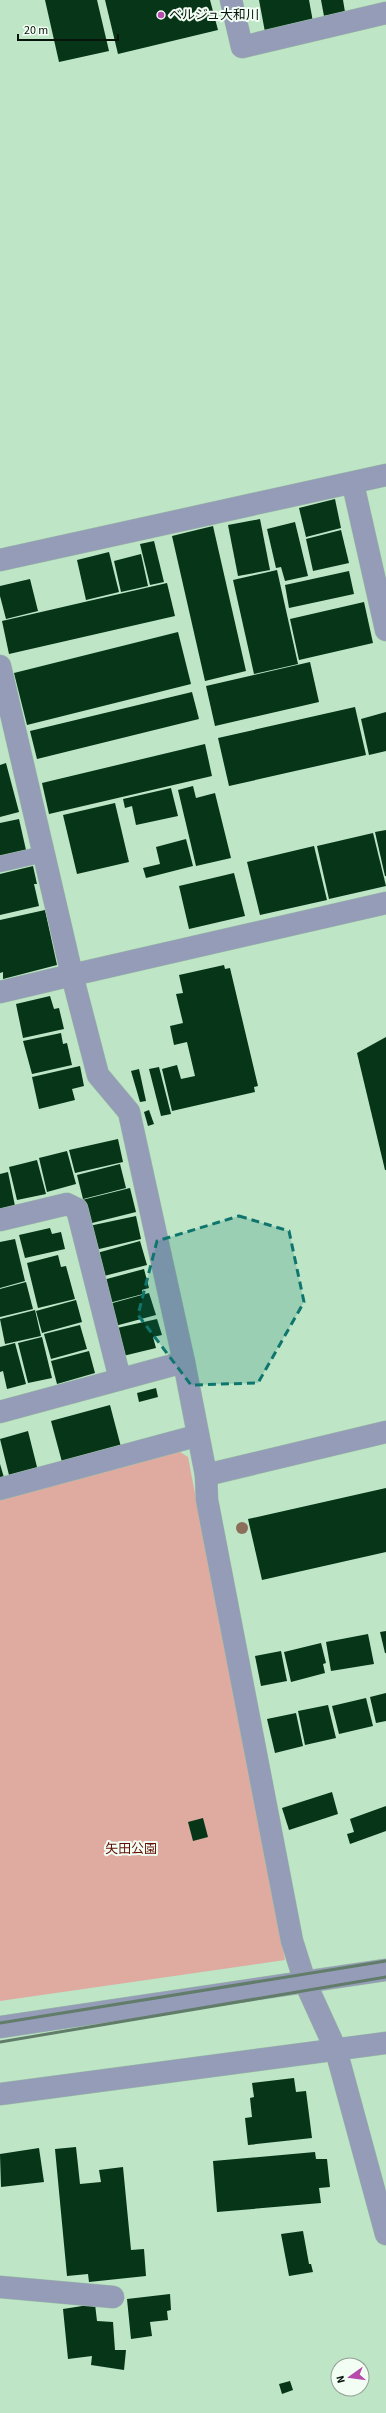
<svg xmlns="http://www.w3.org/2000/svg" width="386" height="2413" font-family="'Source Sans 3','Noto Sans JP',sans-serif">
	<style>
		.green { fill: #dfaba1 }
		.building { fill: #063518 }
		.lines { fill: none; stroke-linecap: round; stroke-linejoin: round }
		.lane-casing { stroke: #9cbfa4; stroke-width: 17 }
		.street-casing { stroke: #9cbfa4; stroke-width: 23 }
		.lane { stroke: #949cb7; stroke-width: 16 }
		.street { stroke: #949cb7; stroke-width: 22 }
		.rail { stroke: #617c68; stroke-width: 3 }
		.tree { fill: #8c6f5b }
		.marked { fill: #0f766e; fill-opacity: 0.2; stroke: #0f766e; stroke-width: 3; stroke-dasharray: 8 5; stroke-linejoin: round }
		.poi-dot { fill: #b64bac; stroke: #f2fef4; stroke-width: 1.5 }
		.labels { text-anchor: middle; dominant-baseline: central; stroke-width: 4; stroke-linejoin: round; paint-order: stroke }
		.poi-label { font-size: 13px; fill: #06140a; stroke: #f2fef4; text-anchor: start }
		.park-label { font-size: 13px; fill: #630e03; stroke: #f2fef4 }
	</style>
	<rect width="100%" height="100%" fill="#bde5c6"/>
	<path class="green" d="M177,1450l11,7 97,503 -285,41v-504z"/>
	<g class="building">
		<path d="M45,0h52l12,51 -50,11z"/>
		<path d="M105,0h105l8,30 -100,24z"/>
		<path d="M259,0h50l4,22 -48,10z"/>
		<path d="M321,0h22l2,12 -21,4z"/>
		<path d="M335,499l6,29 -35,9 -7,-29z"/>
		<path d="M260,519l10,51 -32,6 -10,-51z"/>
		<path d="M295,522l13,54 -23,5 -4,-14 -5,1 -9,-39z"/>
		<path d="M213,526l33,145 -41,10 -33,-145z"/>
		<path d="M341,530l8,33 -36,8 -7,-32z"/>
		<path d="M154,541l10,41 -14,3 -10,-41z"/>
		<path d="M109,552l10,40 -33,8 -9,-40z"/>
		<path d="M141,554l7,32 -27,6 -7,-31z"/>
		<path d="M277,570l21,94 -44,10 -21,-94z"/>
		<path d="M349,571l5,23 -65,14 -4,-23z"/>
		<path d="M30,579l8,32 -32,8 -6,-23v-10z"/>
		<path d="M167,583l8,33 -166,38 -7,-33z"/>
		<path d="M364,602l9,41 -74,17 -9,-41z"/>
		<path d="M178,632l13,52 -164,41 -13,-52z"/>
		<path d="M310,662l9,40 -104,24 -9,-40z"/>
		<path d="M192,692l7,27 -162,40 -7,-28z"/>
		<path d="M355,707l11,48 -137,31 -11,-48z"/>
		<path d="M386,712v39l-17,4 -8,-36z"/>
		<path d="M205,744l7,32 -163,38 -7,-31z"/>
		<path d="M6,763l13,49 -19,5v-52z"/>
		<path d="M193,786l3,12 19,-5 16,65 -35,8 -18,-76z"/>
		<path d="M171,788l7,28 -42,9 -4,-19 -7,2 -2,-9z"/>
		<path d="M115,803l14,59 -52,12 -14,-59z"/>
		<path d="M19,819l7,31 -26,6v-33z"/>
		<path d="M386,830v46h-1l-10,-44z"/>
		<path d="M373,833l13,53 -57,13 -12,-53z"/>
		<path d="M186,839l7,27 -47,12 -3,-10 17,-4 -4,-17z"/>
		<path d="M314,846l13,54 -67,15 -13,-53z"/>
		<path d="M33,866l4,18h-3l5,22 -39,9v-41z"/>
		<path d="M234,873l11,43 -56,13 -10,-43z"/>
		<path d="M45,910l12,55 -54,14v-7l-3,1v-53z"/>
		<path d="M224,965l1,4 5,-1 28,118 -4,1 1,5 -83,19 -10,-42 15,-4 4,14 14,-3 -8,-34 -13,3 -4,-19 13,-3 -7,-29 7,-1 -4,-18z"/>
		<path d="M50,996l4,13 5,-1 5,21 -41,9 -7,-34z"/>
		<path d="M61,1033l2,11 4,-1 5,22 -40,9 -9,-33z"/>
		<path d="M386,1037v133h-1l-28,-117z"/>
		<path d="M80,1066l4,20 -12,3 3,11 -36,9 -7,-32z"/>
		<path d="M159,1067l12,47 -10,2 -12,-47z"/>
		<path d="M139,1069l7,32 -6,1 -9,-31z"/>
		<path d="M149,1110l5,14 -6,2 -4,-14z"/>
		<path d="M118,1139l5,23 -48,11 -6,-23z"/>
		<path d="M67,1151l9,33 -29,8 -8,-34z"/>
		<path d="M37,1160l9,34 -29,6 -8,-33z"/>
		<path d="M120,1164l6,24 -43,11 -6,-24z"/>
		<path d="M8,1172l7,34 -15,3v-35z"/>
		<path d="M130,1188l6,24 -48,12 -6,-24z"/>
		<path d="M136,1216l5,23 -46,11 -6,-24z"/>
		<path d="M50,1228l2,6 9,-2 4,17 -40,9 -6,-23z"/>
		<path d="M15,1239l10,42 -25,7v-46z"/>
		<path d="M140,1241l7,24 -43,11 -7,-23z"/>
		<path d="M58,1255l3,12 5,-1 9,33 -37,9 -11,-45z"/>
		<path d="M144,1269l5,19 -7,2 1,4 -34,9 -6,-23z"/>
		<path d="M26,1282l7,27 -33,8v-28z"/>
		<path d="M149,1293l7,22 -41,11 -6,-22z"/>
		<path d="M76,1300l6,22 -40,11 -6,-22z"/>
		<path d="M35,1310l6,26 -36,8 -5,-25z"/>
		<path d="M157,1319l5,16 -9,2 3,11 -33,8 -6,-28z"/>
		<path d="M80,1325l7,24 -36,10 -7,-25z"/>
		<path d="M42,1337l10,41 -24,5 -10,-40z"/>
		<path d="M15,1343l11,41 -19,5 -4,-18 -3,1v-25z"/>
		<path d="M89,1351l6,22 -38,11 -6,-23z"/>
		<path d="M156,1388l2,9 -19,5 -2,-9z"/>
		<path d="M110,1405l11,42 -59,15 -11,-41z"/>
		<path d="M28,1431l10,40 -28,8 -10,-40z"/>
		<path d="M0,1464l5,17 -5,1z"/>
		<path d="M386,1488v64l-124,28 -14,-61z"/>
		<path d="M386,1631v22h-1l-5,-21z"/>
		<path d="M368,1634l6,30 -43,7 -5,-29z"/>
		<path d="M321,1643l5,20 -3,1 2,9 -34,9 -7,-30z"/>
		<path d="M281,1651l6,30 -26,5 -6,-30z"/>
		<path d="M386,1693v28l-10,2 -6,-26z"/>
		<path d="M366,1698l7,28 -34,8 -7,-28z"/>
		<path d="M328,1705l8,33 -31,7 -7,-34z"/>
		<path d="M296,1713l7,33 -28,7 -8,-34z"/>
		<path d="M332,1792l6,22 -49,16 -7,-22z"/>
		<path d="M386,1806v25l-36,13 -3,-10 7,-2 -4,-13z"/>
		<path d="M203,1818l5,19 -15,4 -5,-19z"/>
		<path d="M294,2078l2,14 10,-1 6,47 -64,7 -3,-27 7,-1 -2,-19 4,-1 -2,-14z"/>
		<path d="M76,2147l4,37 21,-2 -2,-12 24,-3 8,83 13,-1 2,27 -57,6 -1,-8 -21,2 -12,-127z"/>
		<path d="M39,2148l5,34 -43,5 -1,-33z"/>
		<path d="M315,2152l1,7h11l3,28 -11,1 2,15 -104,9 -4,-51z"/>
		<path d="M303,2231l6,33h2l2,8 -24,4 -8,-42z"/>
		<path d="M170,2294l1,16 -4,1 1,9 -18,2 2,14 -21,3 -4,-40z"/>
		<path d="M95,2304l2,17 16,1 2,28h11l-2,20 -33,-5 1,-9 -24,3 -5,-50z"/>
		<path d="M290,2381l3,9 -11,4 -3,-10z"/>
	</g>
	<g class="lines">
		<g class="lane-casing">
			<path id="lane" d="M0,864l44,-10"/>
		</g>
		<g class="street-casing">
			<g id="street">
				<path d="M231,0l11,47 144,-34"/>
				<path d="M353,484l33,146"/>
				<path d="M0,560l386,-85"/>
				<path d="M0,666l72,309 314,-72"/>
				<path d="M0,992l72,-17 26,100 31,37 55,250 22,113 180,-43"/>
				<path d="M0,1220l67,-16 10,5 43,170"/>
				<path d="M0,1412l184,-50"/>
				<path d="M206,1475l1,25 85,441 13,41 31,68 50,184"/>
				<path d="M0,1489l196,-53"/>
				<path d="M0,2027l386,-57"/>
				<path d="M0,2094l386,-51"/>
				<path d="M0,2287l113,10"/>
			</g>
		</g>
		<use href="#lane" class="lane"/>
		<use href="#street" class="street"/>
		<g class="rail">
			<path d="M0,2023l386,-62"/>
			<path d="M0,2042l386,-65"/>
		</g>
	</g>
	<circle class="tree" cx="242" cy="1528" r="6"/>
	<path class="marked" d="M239,1216l50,15 15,71 -46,81 -67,2 -53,-70 19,-74z"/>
	<circle class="poi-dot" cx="161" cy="15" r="4"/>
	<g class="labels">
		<g class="poi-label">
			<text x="169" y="15">ベルジュ大和川</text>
		</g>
		<g class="park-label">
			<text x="131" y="1849">矢田公園</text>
		</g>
	</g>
	<g transform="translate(350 2377) rotate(256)"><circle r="19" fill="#f2fef4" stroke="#94a096"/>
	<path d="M0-3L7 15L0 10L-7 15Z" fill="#b64bac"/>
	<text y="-6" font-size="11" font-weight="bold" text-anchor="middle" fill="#06140a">N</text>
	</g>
	<path d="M18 34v6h100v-6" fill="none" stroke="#06140a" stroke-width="2"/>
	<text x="24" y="34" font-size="12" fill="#06140a" stroke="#f2fef4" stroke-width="3" paint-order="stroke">20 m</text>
</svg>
